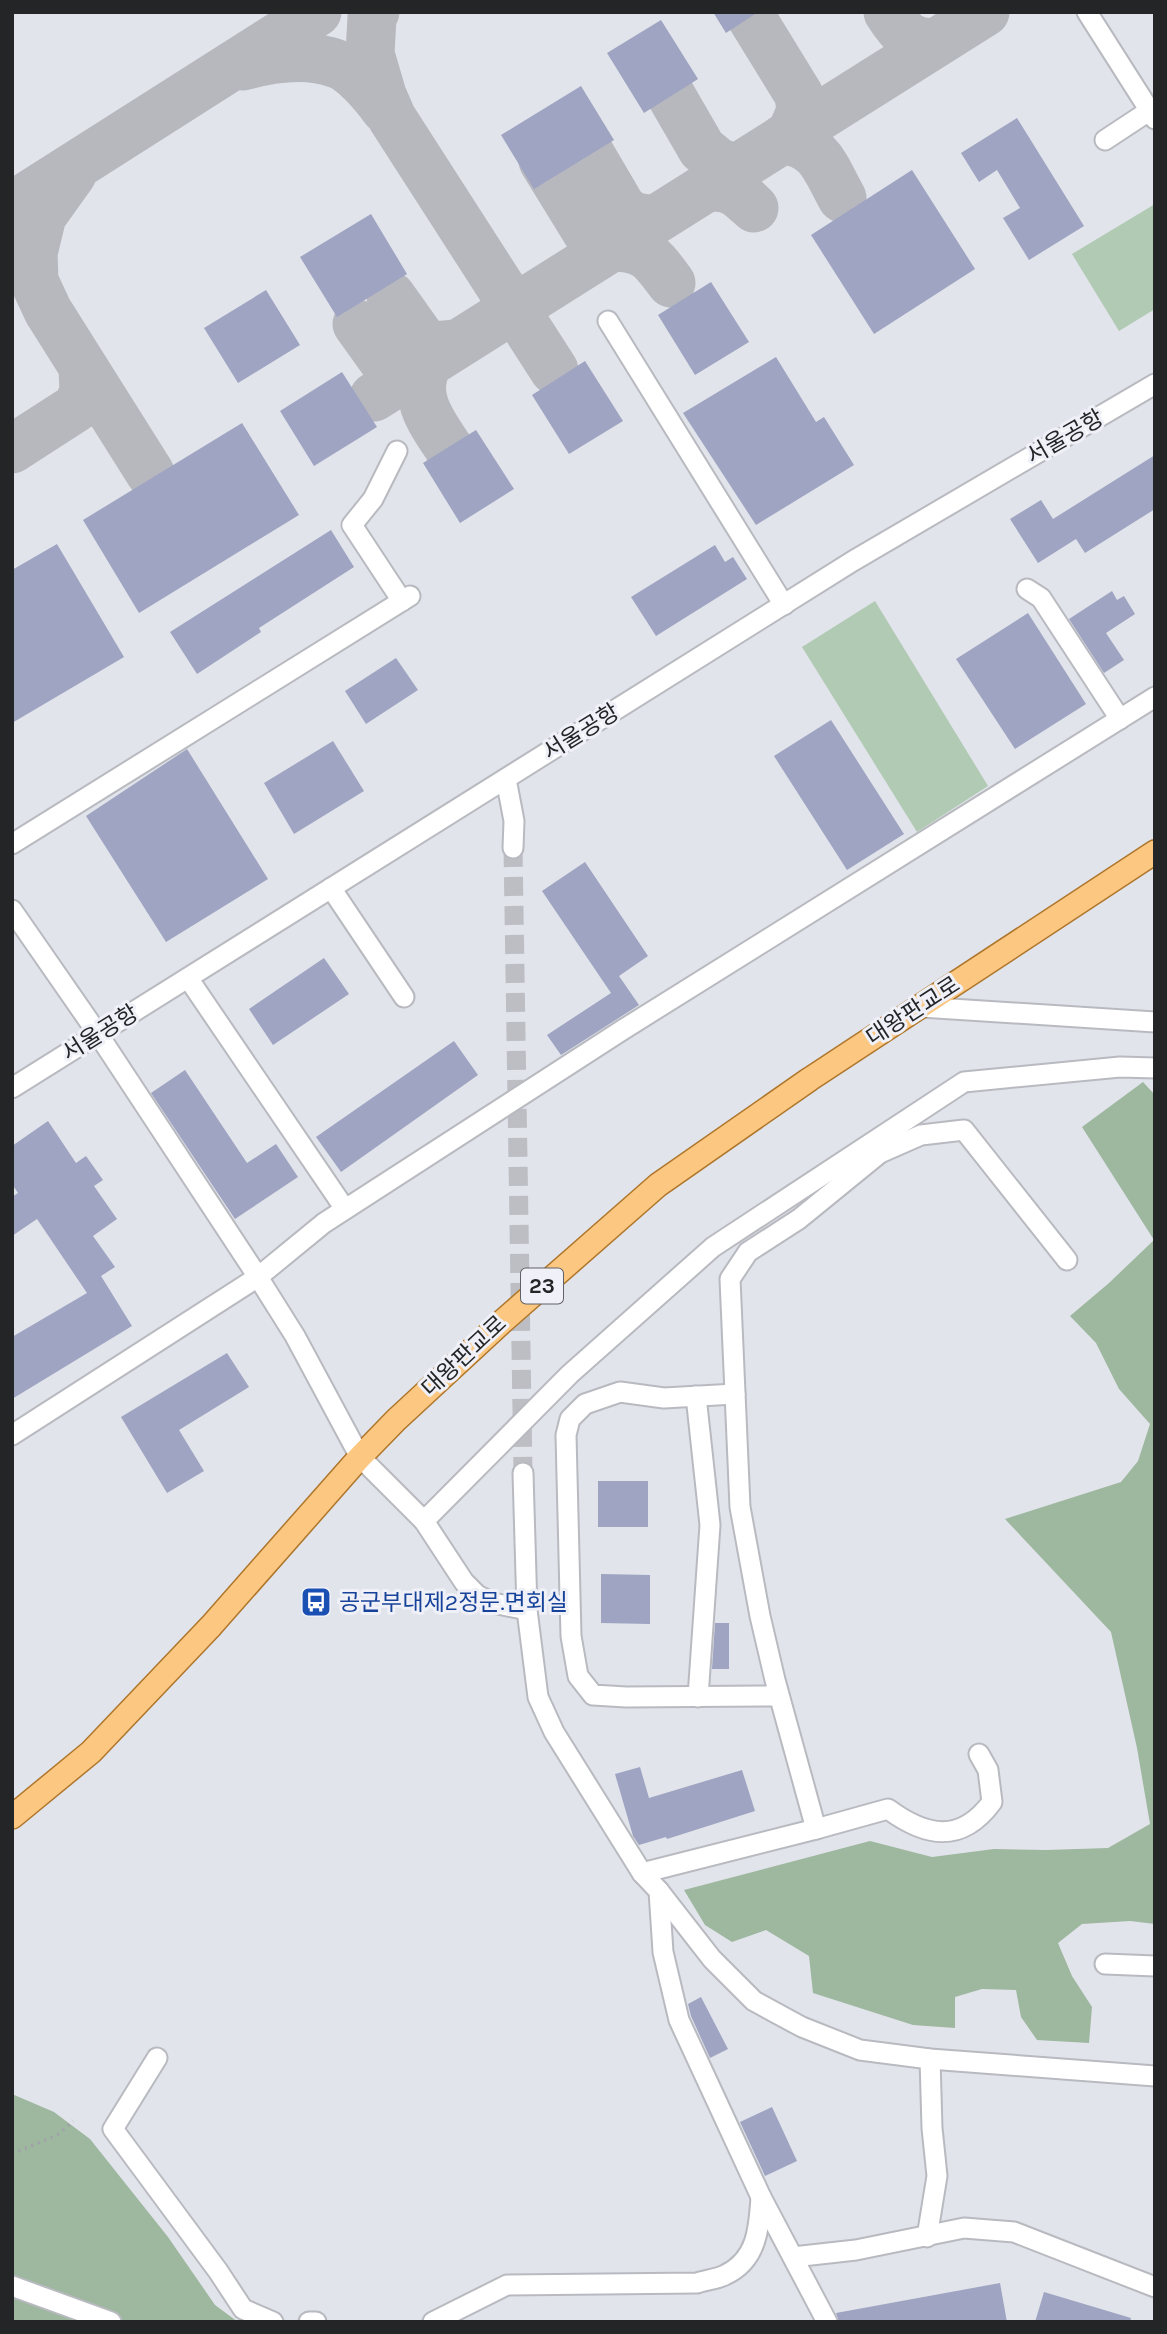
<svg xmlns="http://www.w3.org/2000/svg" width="1167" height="2334" font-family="Karla,'Noto Sans KR',sans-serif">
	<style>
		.green { fill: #b1cab3 }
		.forest { fill: #9eb79f }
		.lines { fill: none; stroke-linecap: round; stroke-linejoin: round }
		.taxiway { stroke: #b6b8be; stroke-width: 49 }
		.building { fill: #9ea4c1 }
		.minor-tunnel { stroke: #bcbec4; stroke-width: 19; stroke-dasharray: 19 10; stroke-linecap: butt }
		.minor-casing { stroke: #b8bac0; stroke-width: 23 }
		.major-casing { stroke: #ae762b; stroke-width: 26 }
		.path { stroke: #a0a2a7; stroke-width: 3.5; stroke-dasharray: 2 5; stroke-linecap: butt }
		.minor { stroke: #fff; stroke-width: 19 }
		.major { stroke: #fbc781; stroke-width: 23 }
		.labels { text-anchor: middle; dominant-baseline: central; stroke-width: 6; stroke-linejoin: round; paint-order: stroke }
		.shield { fill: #f0f1f8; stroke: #616266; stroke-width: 2 }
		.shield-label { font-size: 21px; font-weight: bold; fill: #242527 }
		.street-label { font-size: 23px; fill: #242527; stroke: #f0f1f8 }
		.transit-label { font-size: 23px; fill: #164399; stroke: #f0f1f8; text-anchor: start }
	</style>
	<rect width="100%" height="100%" fill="#e2e4eb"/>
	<g class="green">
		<path d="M1155,204v105l-36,22 -47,-77z"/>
		<path d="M875,601l113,185 -71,46 -115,-185z"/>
	</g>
	<g class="forest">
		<path d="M1143,1082l12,13v829l-25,-3 -48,3 -24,19 14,33 20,31 -3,36 -52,-3 -16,-23 -5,-27 -34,-1 -27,8v31l-42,-3 -100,-32 -4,-37 -43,-26 -34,12 -27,-17 -21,-35 186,-49 62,16 62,-8 52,1 62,-2 42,-24 -13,-76 -26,-116 -106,-113 116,-37 17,-21 12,-37 -31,-35 -23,-46 -26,-27 39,-33 45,-43 -72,-113z"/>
		<path d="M12,2094l42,18 36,27 78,98 47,68 23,17h-226z"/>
	</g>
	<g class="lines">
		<g class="taxiway">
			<path d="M375,12l-3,5 -2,37 12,41 10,23 162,252"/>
			<path d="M748,12l51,83 2,16 -10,23"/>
			<path d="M888,12c13,21 24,33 49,30"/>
			<path d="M243,66c29,-8 65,-13 94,-2 17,6 37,30 48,45"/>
			<path d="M654,66l48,83 16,13 17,7"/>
			<path d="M579,135l44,75 12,7 19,3"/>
			<path d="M783,139c39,8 41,27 59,59"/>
			<path d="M543,161l43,70c10,10 18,11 31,12l5,-11 1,-13"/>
			<path d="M72,174l-30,42 -9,37 1,28 14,30 102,162"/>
			<path d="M705,188c25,-3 32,4 49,20"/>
			<path d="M12,206l305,-194"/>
			<path d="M611,247c34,0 41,10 60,36"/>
			<path d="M391,296l32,45 11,5 22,-2"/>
			<path d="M357,324l25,35 11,11 19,1"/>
			<path d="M428,362c-20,38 10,68 30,100"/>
			<path d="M374,397l611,-385"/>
			<path d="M12,449l65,-42 7,-15 -1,-24"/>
		</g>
	</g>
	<g class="building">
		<path d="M713,12h45l-32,21z"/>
		<path d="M661,20l37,59 -54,34 -37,-60z"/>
		<path d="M581,86l33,54 -80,49 -33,-54z"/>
		<path d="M1017,118l67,108 -55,34 -26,-42 17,-10 -23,-38 -18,12 -18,-29z"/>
		<path d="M912,170l63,99 -101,65 -63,-99z"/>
		<path d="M371,214l36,60 -70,43 -37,-60z"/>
		<path d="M711,282l38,60 -54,33 -37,-60z"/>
		<path d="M266,290l34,55 -62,38 -34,-55z"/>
		<path d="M776,357l40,65 8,-5 30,48 -98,60 -73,-112z"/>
		<path d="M585,361l38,60 -54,33 -37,-59z"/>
		<path d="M342,372l35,55 -63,39 -34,-55z"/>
		<path d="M242,423l57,92 -160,98 -56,-93z"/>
		<path d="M476,430l38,59 -54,34 -37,-60z"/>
		<path d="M1155,455v54l-70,44 -9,-14 -38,24 -28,-44 31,-19 12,19z"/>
		<path d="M331,530l23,37 -95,61 2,4 -64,42 -27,-42z"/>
		<path d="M57,544l67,113 -112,66v-153z"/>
		<path d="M715,545l10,17 8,-5 14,22 -91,57 -25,-39z"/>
		<path d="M1112,591l5,9 7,-4 11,18 -29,19 18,27 -20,13 -35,-54z"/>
		<path d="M1028,613l58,91 -71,45 -59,-90z"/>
		<path d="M396,658l22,32 -52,34 -21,-33z"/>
		<path d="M831,720l73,114 -57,36 -73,-114z"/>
		<path d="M333,741l31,50 -70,43 -30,-51z"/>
		<path d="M187,749l81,130 -102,63 -80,-126z"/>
		<path d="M585,862l63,94 -29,20 20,29 -78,50 -14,-20 64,-42 -69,-102z"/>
		<path d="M324,958l25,36 -76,51 -24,-36z"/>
		<path d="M454,1041l24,34 -137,97 -25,-35z"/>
		<path d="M185,1070l62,93 29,-19 22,33 -63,42 -84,-126z"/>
		<path d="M48,1121l28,42 10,-7 17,24 -9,6 23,33 -24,17 22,31 -14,9 31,50 -120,73v-62l75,-44 -50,-74 -25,17v-39l6,-4 -6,-9v-38z"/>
		<path d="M227,1353l22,34 -70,43 25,41 -37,22 -46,-76z"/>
		<rect x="598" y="1481" width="50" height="46"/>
		<path d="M601,1574l49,1v49l-49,-1z"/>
		<path d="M715,1623h14v46h-17z"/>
		<path d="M640,1767l9,31 93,-28 13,41 -88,28 -1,-2 -27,8 -6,-9 -18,-62z"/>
		<path d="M701,1997l27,52 -18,9 -19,-42 -3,-12z"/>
		<path d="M772,2107l25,54 -32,15 -25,-54z"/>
		<path d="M1000,2283l7,39h-168l-3,-9z"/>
		<path d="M1044,2292l87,26 -1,4h-95z"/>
	</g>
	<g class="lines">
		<path class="minor-tunnel" d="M513,848l10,625"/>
		<g class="minor-casing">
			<g id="minor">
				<path d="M1087,12l68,107"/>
				<path d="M1105,140l50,-33"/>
				<path d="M608,321l176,284"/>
				<path d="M397,451l-24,48 -21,26 50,76"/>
				<path d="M1027,589l14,9 79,121"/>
				<path d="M506,779l8,42 -1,27"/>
				<path d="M12,844l398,-248"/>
				<path d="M331,888l73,109"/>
				<path d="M12,910l86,124 160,243 37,59 65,121 64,64 40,61 13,13 16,8 34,7"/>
				<path d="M188,978l157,231"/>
				<path d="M921,1007l234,15"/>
				<path d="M12,1088l841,-527 302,-177"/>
				<path d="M735,1394l-71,4 -44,-6 -35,12 -15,15 -4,16 5,201 7,40 15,19 33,2 153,-1"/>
				<path d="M696,1396l14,129 -12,172"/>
				<path d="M12,1435l246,-158 66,-54 300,-194 531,-332"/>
				<path d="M523,1473l4,137 11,87 16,35 88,141 17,18 4,61 16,68 82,177 66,125"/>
				<path d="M424,1521l146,-147 143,-127 251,-165 156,-15 35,1"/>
				<path d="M816,1829l72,-20c38,28 73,35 104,-7l-4,-32 -9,-16"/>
				<path d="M642,1873l174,-44 -41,-149 -15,-64 -20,-109 -10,-228 18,-27 51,-33 81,-66 41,-18 43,-5 103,130"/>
				<path d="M659,1891l53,68 42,42 48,26 58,23 70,9 225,17"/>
				<path d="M1105,1964l50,2"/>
				<path d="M157,2058l-44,71 105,142 25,38 30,13"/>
				<path d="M927,2237l10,-61 -5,-48 -2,-69"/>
				<path d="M793,2257l63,-7 108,-22 50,4 141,55"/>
				<path d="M12,2286l99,36"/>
				<path d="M309,2322h7"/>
				<path d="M433,2322l74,-37 190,-2c9,-3 20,-4 28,-8 32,-15 34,-46 36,-78"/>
			</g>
		</g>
		<g class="major-casing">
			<path id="major" d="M12,1817l79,-65 120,-126 149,-169 36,-37 107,-99 155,-136 152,-106 345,-227"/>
		</g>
		<path class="path" d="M12,2154l47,-20 14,-13"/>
		<use href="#minor" class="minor"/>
		<use href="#major" class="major"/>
	</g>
	<defs>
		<g id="bus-square" transform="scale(1.575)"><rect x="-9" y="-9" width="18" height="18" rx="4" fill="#1a4fb4" stroke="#f0f1f8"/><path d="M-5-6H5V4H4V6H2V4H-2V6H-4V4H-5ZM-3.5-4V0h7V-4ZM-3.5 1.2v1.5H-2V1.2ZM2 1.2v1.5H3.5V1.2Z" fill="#fff"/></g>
	</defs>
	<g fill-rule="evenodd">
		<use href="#bus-square" x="316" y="1602"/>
	</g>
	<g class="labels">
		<rect class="shield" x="521" y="1268.5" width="42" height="35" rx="5"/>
		<g class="shield-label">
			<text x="542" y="1286">23</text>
		</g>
		<g class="street-label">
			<text transform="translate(1065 437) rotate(-30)">서울공항</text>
			<text transform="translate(581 732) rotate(-32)">서울공항</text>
			<text transform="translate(913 1011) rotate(-33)">대왕판교로</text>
			<text transform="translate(100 1033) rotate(-32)">서울공항</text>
			<text transform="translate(464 1356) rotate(-43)">대왕판교로</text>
		</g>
		<g class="transit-label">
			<text x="339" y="1602">공군부대제2정문.면회실</text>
		</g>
	</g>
	<rect width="1167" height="2334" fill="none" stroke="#242527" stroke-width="28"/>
</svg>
